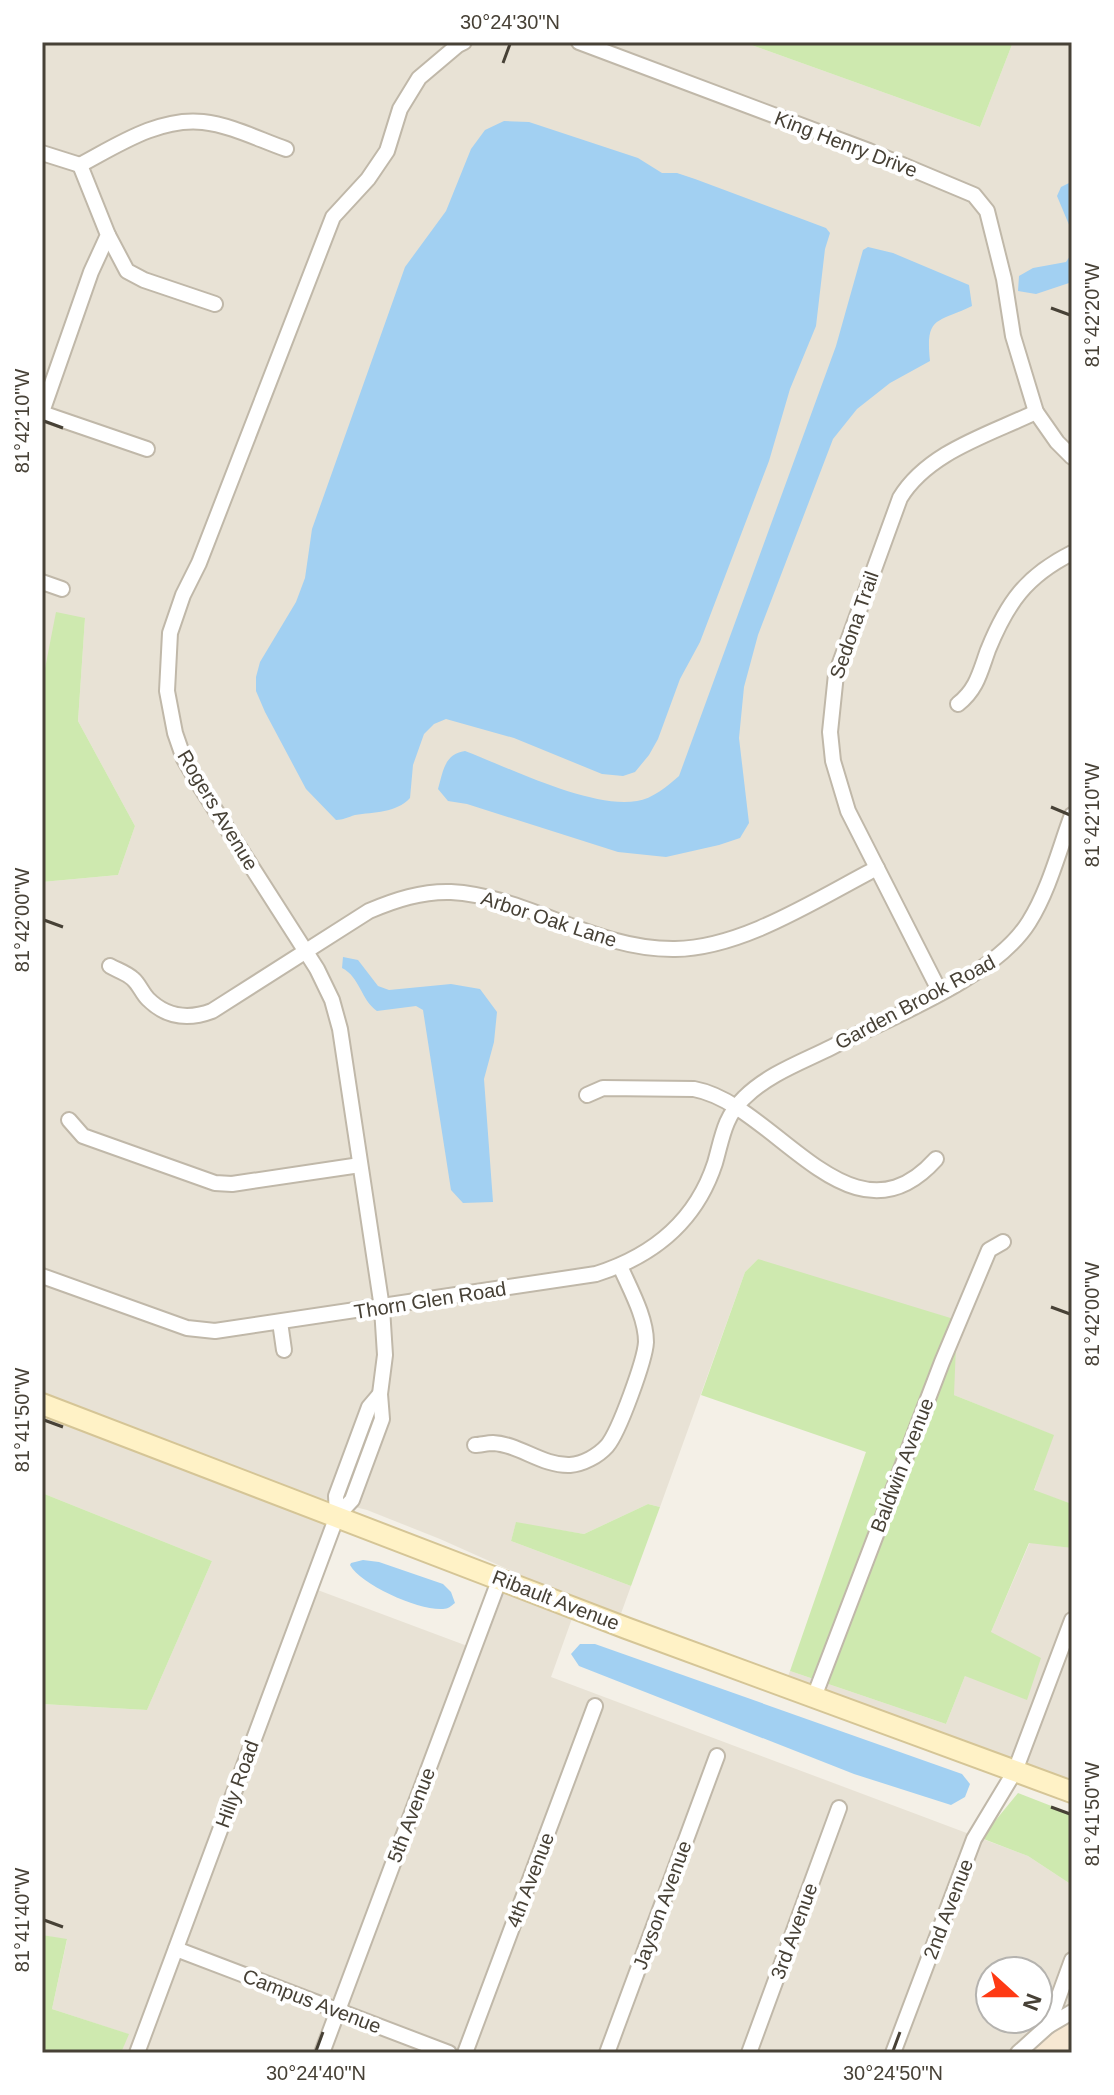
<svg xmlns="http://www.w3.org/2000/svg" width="1114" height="2095" font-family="Helvetica,sans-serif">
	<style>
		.residential { fill: #e8e2d5; fill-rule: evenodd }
		.commercial { fill: #f6e7d2 }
		.green { fill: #cee9af }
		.water { fill: #a2d0f2 }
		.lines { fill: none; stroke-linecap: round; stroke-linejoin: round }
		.street-casing { stroke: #c0b8a9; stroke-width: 18 }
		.secondary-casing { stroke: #d5c596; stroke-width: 24 }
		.street { stroke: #fff; stroke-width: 14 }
		.secondary { stroke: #fff2c6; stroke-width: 20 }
		.ticks { fill: none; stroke: #474136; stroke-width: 3 }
		.labels { text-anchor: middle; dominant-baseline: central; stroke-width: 8; stroke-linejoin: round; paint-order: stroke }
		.street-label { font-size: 20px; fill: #474136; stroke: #fff }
		.neatline { fill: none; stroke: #474136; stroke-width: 3 }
		.ticks-label { font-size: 20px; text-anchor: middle; fill: #474136 }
	</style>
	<rect width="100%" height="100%" fill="#f4f0e7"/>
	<g class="residential">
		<path d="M42,42h701l237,85 33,-85h59v1462l-38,-13 19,-56 -99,-40 -196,-136 -13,13 -85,235 -12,-3 -64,30 -68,-11 -5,18 120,45 -12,33 -179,-80 -73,-29 -52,-13 -273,-103v-512l76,-7 17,-49 -57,-105 7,-103 -43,66z"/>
		<path d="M42,1410l297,116 -24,63 155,58 24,-65 80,31 -23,64 477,179 44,29v134l-39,31 2,3h-914l7,-19 -76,-25 15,-69 -25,-5v-231l105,6 65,-149 -170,-68zM990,1971h48v48h-48z"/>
		<path d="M1030,1542l42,6v238l-286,-105 4,-10 156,53 19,-48 26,-44z"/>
	</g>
	<path class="commercial" d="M1072,2019v34h-37l-3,-3z"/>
	<g class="green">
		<path d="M743,42h270l-33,85z"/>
		<path d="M56,612l29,6 -7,103 57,105 -17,49 -76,7v-198z"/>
		<path d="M758,1259l199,61 -3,75 100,40 -20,55 38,14v44l-43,-5 -38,89 50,26 -14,42 -62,-24 -19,48 -156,-53 76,-219 -165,-57 44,-123z"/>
		<path d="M42,1493l170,68 -65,149 -105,-6z"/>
		<path d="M648,1504l12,3 -29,79 -120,-45 5,-19 68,12z"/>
		<path d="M1018,1793l54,21v71l-44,-29 -47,-18z"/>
		<path d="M42,1935l25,4 -15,70 77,25 -8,19h-79z"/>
	</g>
	<g class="water">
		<path d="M504,121l25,1 109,36 24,15h15l18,6 131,49 4,5 -5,16 -9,77 -26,63 -21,72 -69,181 -20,37 -22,60 -9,16 -14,17 -12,4 -21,-2 -88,-36 -68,-19 -12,5 -10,10 -11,31 -3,33c-14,15 -36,14 -55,17 -7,2 -12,5 -19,5l-30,-31 -41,-77 -9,-21v-14l4,-15 36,-60 9,-24 7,-49 93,-262 41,-56 25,-62 14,-19z"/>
		<path d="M1069,183l3,1v48l-15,-36 4,-9z"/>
		<path d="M868,247l25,6 76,32 3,21c-34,17 -47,9 -42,55l-40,22 -33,26 -24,30 -75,196 -14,52 -5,51 10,85 -9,15 -21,7 -53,12 -48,-5 -151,-48 -19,-3 -10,-12c5,-17 6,-35 27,-38 45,17 126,58 172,50 15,-2 31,-15 42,-25l157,-430 27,-96z"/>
		<path d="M1072,253v29l-36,12 -18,-3 1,-15 14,-8 33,-6z"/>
		<path d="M343,957l15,3 20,26 11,4 62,-6 29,5 17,23 -3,30 -10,37 9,123 -30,1 -12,-13 -28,-180 -7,-4 -39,5c-16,-11 -17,-34 -35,-43z"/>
		<path d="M363,1560l16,2 64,22 8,8 4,11c-4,3 -7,6 -12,6 -23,2 -82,-24 -93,-44l1,-2z"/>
		<path d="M580,1644h15l367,130 8,10 -5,13 -14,8 -97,-31 -275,-108 -8,-12z"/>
	</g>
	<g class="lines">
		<g class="street-casing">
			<g id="street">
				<path d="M579,42l290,109 105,44 13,16 17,68 9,57 23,76 21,30 15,15"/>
				<path d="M42,153l38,12"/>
				<path d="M80,165c36,-19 79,-48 123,-43 28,3 57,18 83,27"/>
				<path d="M108,235l19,36 17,9 71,24"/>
				<path d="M42,412l49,-140 17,-37 -28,-70"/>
				<path d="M42,413l105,36"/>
				<path d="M42,582l20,7"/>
				<path d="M958,704c19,-15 22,-32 30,-54 19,-47 38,-74 84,-97"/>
				<path d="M110,966c7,4 17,7 23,13 6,5 9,14 15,20 18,18 40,21 64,12l157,-100c26,-11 53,-20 82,-19 76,4 143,58 224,57 68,-1 142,-50 202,-81"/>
				<path d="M940,992l-92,-181 -15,-50 -3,-29 6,-58 64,-176c28,-46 88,-63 136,-86"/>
				<path d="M587,1095l16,-7 91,1c82,15 157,165 242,70"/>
				<path d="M69,1120l14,16 132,47 17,1 128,-19"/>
				<path d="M42,1276l145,52 28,3 381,-57c57,-18 100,-53 119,-111 7,-24 9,-46 29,-65 24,-24 58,-36 88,-51 60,-31 162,-69 197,-125 20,-32 30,-72 43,-107"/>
				<path d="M280,1322l4,28"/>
				<path d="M475,1445c5,0 12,-2 18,-2 26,1 49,23 77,22 13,-1 28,-9 37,-19 12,-14 38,-86 39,-104 0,-25 -16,-53 -26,-76"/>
				<path d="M337,1516l15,-16 30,-81 -2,-25 5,-39 -3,-47 -42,-279 -8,-29 -15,-31 -119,-186 -14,-24 -9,-26 -8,-42 3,-58 13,-38 16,-32 134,-346 35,-38 19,-28 13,-42 19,-31 39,-33 6,-3"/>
				<path d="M814,1697l128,-335 47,-112 14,-8"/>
				<path d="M176,1949l273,104"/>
				<path d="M1048,2026l24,-66"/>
				<path d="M137,2053l200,-537 -1,-20 33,-89 11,-13"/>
				<path d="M322,2053l178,-475"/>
				<path d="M465,2053l130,-347"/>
				<path d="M607,2053l110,-297"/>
				<path d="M749,2053l90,-245"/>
				<path d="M893,2053l81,-214 41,-68 57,-151"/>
				<path d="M1018,2053l30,-27 24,-14"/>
			</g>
		</g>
		<g class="secondary-casing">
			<path id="secondary" d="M42,1404l584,224 446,164"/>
		</g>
		<use href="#street" class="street"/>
		<use href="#secondary" class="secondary"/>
	</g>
	<path class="ticks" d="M503,63l7,-19M1051,308l19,7M44,421l19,7M1051,807l19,8M44,920l19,7M1051,1307l19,7M44,1420l19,7M1051,1807l19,7M44,1920l19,7M316,2051l7,-19M893,2051l7,-19"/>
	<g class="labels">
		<g class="street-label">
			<text transform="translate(846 144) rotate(21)">King Henry Drive</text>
			<text transform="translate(854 625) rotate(-71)">Sedona Trail</text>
			<text transform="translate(218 810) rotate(59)">Rogers Avenue</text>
			<text transform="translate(549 919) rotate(18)">Arbor Oak Lane</text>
			<text transform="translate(915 1002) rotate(-28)">Garden Brook Road</text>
			<text transform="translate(430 1300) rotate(-9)">Thorn Glen Road</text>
			<text transform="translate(902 1465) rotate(-69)">Baldwin Avenue</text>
			<text transform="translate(556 1600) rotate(21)">Ribault Avenue</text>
			<text transform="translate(237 1784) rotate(-70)">Hilly Road</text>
			<text transform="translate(411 1815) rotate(-69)">5th Avenue</text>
			<text transform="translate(530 1880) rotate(-69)">4th Avenue</text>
			<text transform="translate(662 1905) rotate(-70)">Jayson Avenue</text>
			<text transform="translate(948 1909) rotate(-69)">2nd Avenue</text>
			<text transform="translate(794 1931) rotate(-70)">3rd Avenue</text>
			<text transform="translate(312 2001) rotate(21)">Campus Avenue</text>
		</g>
	</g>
	<rect width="1114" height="2095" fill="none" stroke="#ffffff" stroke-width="88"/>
	<g transform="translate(1014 1995) rotate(111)"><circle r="38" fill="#ffffff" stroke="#b5b3af" stroke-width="2"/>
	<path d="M0-6L14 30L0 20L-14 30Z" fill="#fe3a14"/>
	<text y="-12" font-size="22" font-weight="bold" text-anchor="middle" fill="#474136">N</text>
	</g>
	<rect x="44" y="44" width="1026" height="2007" class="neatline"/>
	<g class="ticks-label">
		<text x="510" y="29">30°24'30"N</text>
		<text transform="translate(1092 315) rotate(-90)" y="7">81°42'20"W</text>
		<text transform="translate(22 421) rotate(-90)" y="7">81°42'10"W</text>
		<text transform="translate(1092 815) rotate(-90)" y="7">81°42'10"W</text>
		<text transform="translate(22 920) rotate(-90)" y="7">81°42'00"W</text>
		<text transform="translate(1092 1314) rotate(-90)" y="7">81°42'00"W</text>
		<text transform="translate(22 1420) rotate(-90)" y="7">81°41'50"W</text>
		<text transform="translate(1092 1814) rotate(-90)" y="7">81°41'50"W</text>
		<text transform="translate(22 1920) rotate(-90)" y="7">81°41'40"W</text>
		<text x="316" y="2080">30°24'40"N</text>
		<text x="893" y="2080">30°24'50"N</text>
	</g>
</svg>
